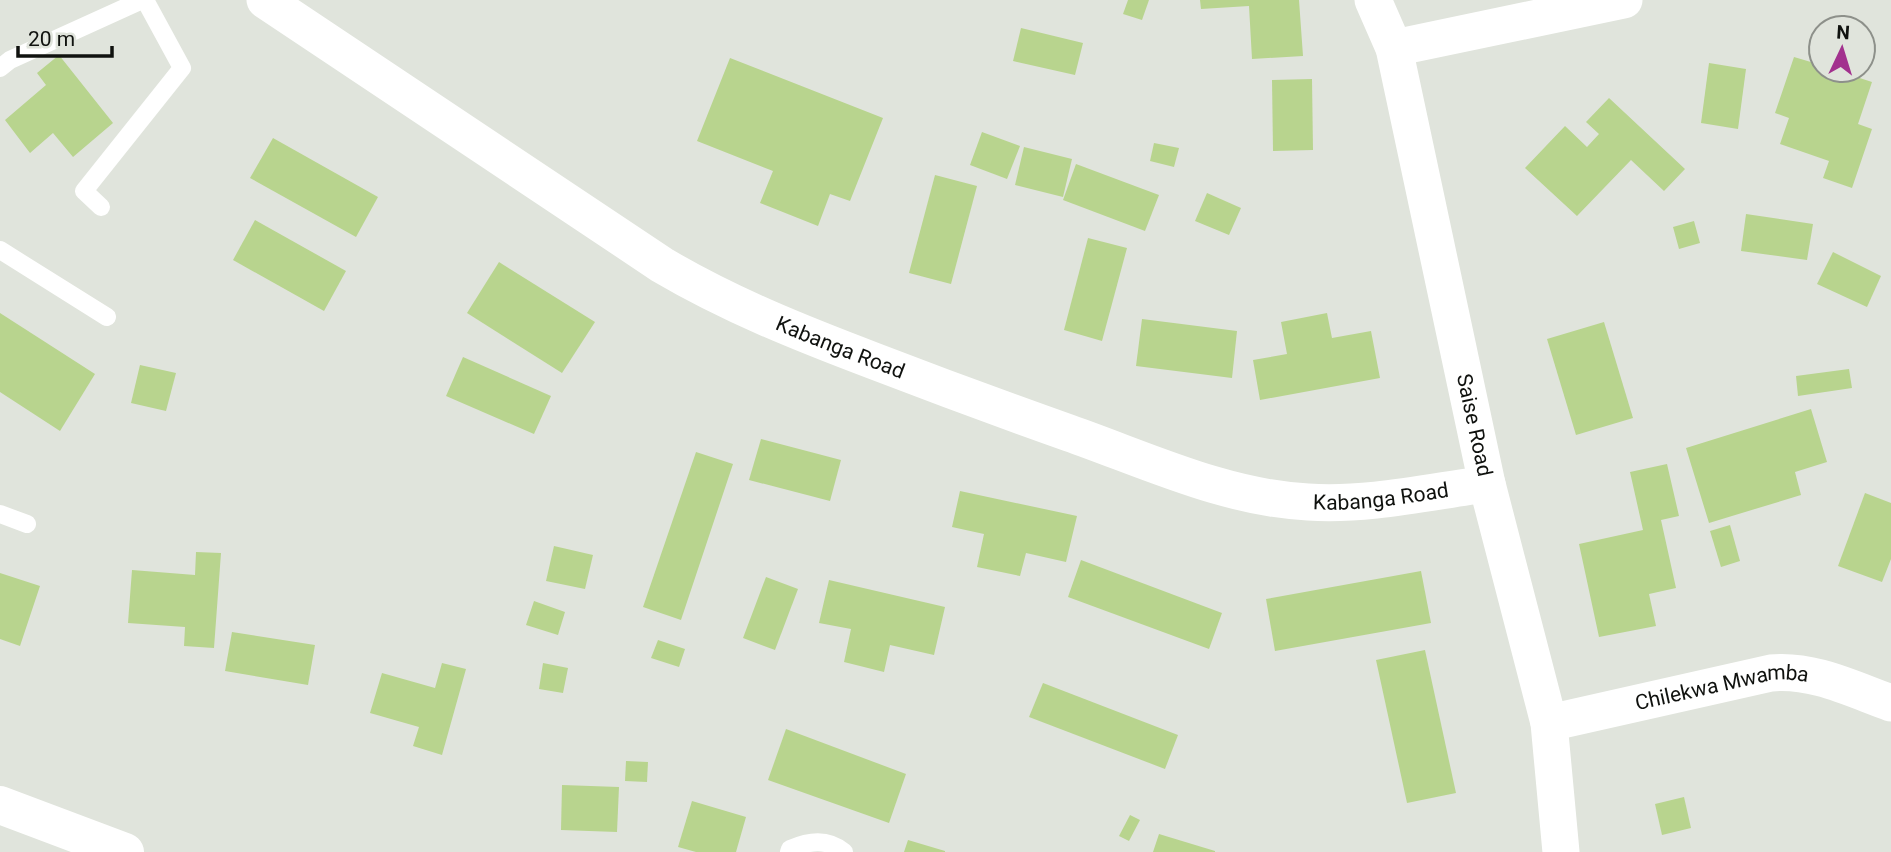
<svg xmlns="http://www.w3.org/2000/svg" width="1891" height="852" font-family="Roboto,sans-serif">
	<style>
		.building { fill: #b8d48e }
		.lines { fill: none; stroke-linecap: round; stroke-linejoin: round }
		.lane { stroke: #fff; stroke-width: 18 }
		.street { stroke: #fff; stroke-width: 37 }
		.secondary { stroke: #fff; stroke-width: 38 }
		.labels { text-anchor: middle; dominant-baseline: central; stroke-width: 5; stroke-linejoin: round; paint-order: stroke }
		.street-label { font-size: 21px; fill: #10120f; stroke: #e0e4dc }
	</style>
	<rect width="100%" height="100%" fill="#e0e4dc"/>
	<g class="building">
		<path d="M1128,0h21l-7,20 -19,-6z"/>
		<path d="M1200,0h99l4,56 -51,3 -3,-53 -48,3z"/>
		<path d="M1021,28l62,15 -8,32 -62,-14z"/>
		<path d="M59,55l54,68 -40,34 -20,-24 -23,20 -25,-33 41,-35 -9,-12z"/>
		<path d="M1794,57l27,8v5h14l37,12 -14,42 14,5 -20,59 -29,-10 6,-17 -49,-17 9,-26 -14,-5z"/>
		<path d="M730,58l153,60 -33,83 -20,-7 -12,32 -58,-23 13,-32 -76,-30z"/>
		<path d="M1709,63l37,6 -8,60 -37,-6z"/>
		<path d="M1312,79l1,71 -40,1 -1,-71z"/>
		<path d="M1609,98l76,71 -21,22 -33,-31 -54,56 -52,-48 40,-42 22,21 12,-13 -13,-12z"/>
		<path d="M982,132l38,14 -13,33 -37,-14z"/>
		<path d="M273,138l105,59 -22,40 -106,-59z"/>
		<path d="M1154,143l25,5 -5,19 -24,-6z"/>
		<path d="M1024,147l48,12 -9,38 -48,-12z"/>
		<path d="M1076,164l83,31 -14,36 -82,-31z"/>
		<path d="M935,175l42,11 -26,98 -42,-11z"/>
		<path d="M1207,193l34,15 -12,27 -34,-14z"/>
		<path d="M1746,214l67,10 -6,36 -66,-9z"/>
		<path d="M255,220l91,51 -22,40 -91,-51z"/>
		<path d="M1694,221l6,22 -21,6 -6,-22z"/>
		<path d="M1088,238l39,10 -25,93 -38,-11z"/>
		<path d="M1833,252l48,24 -14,31 -50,-23z"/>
		<path d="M499,262l96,60 -33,51 -95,-60z"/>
		<path d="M0,313l95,61 -35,57 -60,-39z"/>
		<path d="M1327,313l5,25 39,-7 9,47 -120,22 -7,-40 34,-6 -6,-32z"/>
		<path d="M1142,319l95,12 -5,47 -96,-12z"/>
		<path d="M1604,322l29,96 -57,17 -29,-96z"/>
		<path d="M463,357l88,39 -17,38 -88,-38z"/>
		<path d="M140,365l36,8 -10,38 -35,-8z"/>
		<path d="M1849,369l3,19 -54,8 -2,-20z"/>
		<path d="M1811,409l16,53 -32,10 6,23 -92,28 -23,-75z"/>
		<path d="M761,439l80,21 -11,41 -81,-21z"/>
		<path d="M696,452l37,12 -52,156 -38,-13z"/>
		<path d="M1667,464l12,52 -18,4 15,68 -27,6 7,32 -57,11 -20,-93 64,-14 -13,-58z"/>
		<path d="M960,491l117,25 -11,46 -40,-9 -6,23 -43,-9 7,-33 -32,-7z"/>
		<path d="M1865,493l26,10v56l-9,23 -44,-16z"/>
		<path d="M1730,525l10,36 -19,6 -11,-36z"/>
		<path d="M554,546l39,9 -8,34 -39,-8z"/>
		<path d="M196,552l25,1 -7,95 -30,-2 1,-19 -57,-4 4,-53 63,5z"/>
		<path d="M1081,560l141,53 -13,36 -141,-52z"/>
		<path d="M1421,571l10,52 -156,28 -9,-52z"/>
		<path d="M0,573l40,13 -20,60 -20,-7z"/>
		<path d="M766,577l32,12 -23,61 -32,-12z"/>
		<path d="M829,580l116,27 -11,48 -44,-10 -6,27 -40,-10 7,-33 -32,-6z"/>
		<path d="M534,601l31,11 -7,23 -32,-10z"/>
		<path d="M232,632l83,13 -7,40 -83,-14z"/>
		<path d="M658,640l27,9 -6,18 -28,-9z"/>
		<path d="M1425,650l31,143 -49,10 -31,-143z"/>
		<path d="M442,663l24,6 -24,86 -29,-9 6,-19 -49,-14 12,-40 53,15z"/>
		<path d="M543,663l25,5 -5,25 -24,-4z"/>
		<path d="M1043,683l135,52 -13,34 -136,-52z"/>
		<path d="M786,729l120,45 -17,49 -121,-43z"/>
		<path d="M626,761l22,1 -1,20 -22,-1z"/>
		<path d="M562,785l57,2 -2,45 -56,-2z"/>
		<path d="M1684,797l7,31 -29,7 -7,-31z"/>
		<path d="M692,801l54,16 -10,35h-40l-18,-5z"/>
		<path d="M1130,815l10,5 -11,21 -10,-5z"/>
		<path d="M1159,834l56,17v1h-62z"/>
		<path d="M908,840l37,11v1h-41z"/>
	</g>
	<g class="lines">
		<g class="lane">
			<path d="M0,68l10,-8 132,-60"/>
			<path d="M101,207l-17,-16 98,-123 -37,-68"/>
			<path d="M0,250l107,67"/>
			<path d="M0,514l27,10"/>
			<path d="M789,852l1,-3c19,-8 37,-11 54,3"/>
		</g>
		<g class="street">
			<path id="s1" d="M265,0l397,265c68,40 138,68 212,96 65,25 130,49 195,72 77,27 156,65 239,69 59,4 120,-10 179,-18"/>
			<path id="s2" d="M1373,0l21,48 93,436 62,239 12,129"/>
			<path d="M1394,48l230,-48"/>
			<path id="s3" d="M1549,723l222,-50c42,-4 81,16 120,30"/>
		</g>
		<path class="secondary" d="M0,805l125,47"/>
	</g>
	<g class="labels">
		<g class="street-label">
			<text stroke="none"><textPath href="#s1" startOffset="674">Kabanga Road</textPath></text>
			<text stroke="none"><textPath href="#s2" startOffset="438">Saise Road</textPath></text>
			<text stroke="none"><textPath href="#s1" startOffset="1241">Kabanga Road</textPath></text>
			<text stroke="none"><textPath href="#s3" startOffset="177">Chilekwa Mwamba</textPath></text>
		</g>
	</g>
	<g transform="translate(1842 49) rotate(4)"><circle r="33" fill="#e0e4dc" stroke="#8d908a" stroke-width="2"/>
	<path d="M0-5L12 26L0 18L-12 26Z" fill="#a2318e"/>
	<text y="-10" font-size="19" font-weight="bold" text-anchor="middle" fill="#10120f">N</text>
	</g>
	<path d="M18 46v10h94v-10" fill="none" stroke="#10120f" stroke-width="3.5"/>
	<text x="28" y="46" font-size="21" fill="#10120f" stroke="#e0e4dc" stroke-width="5" paint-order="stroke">20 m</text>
</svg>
